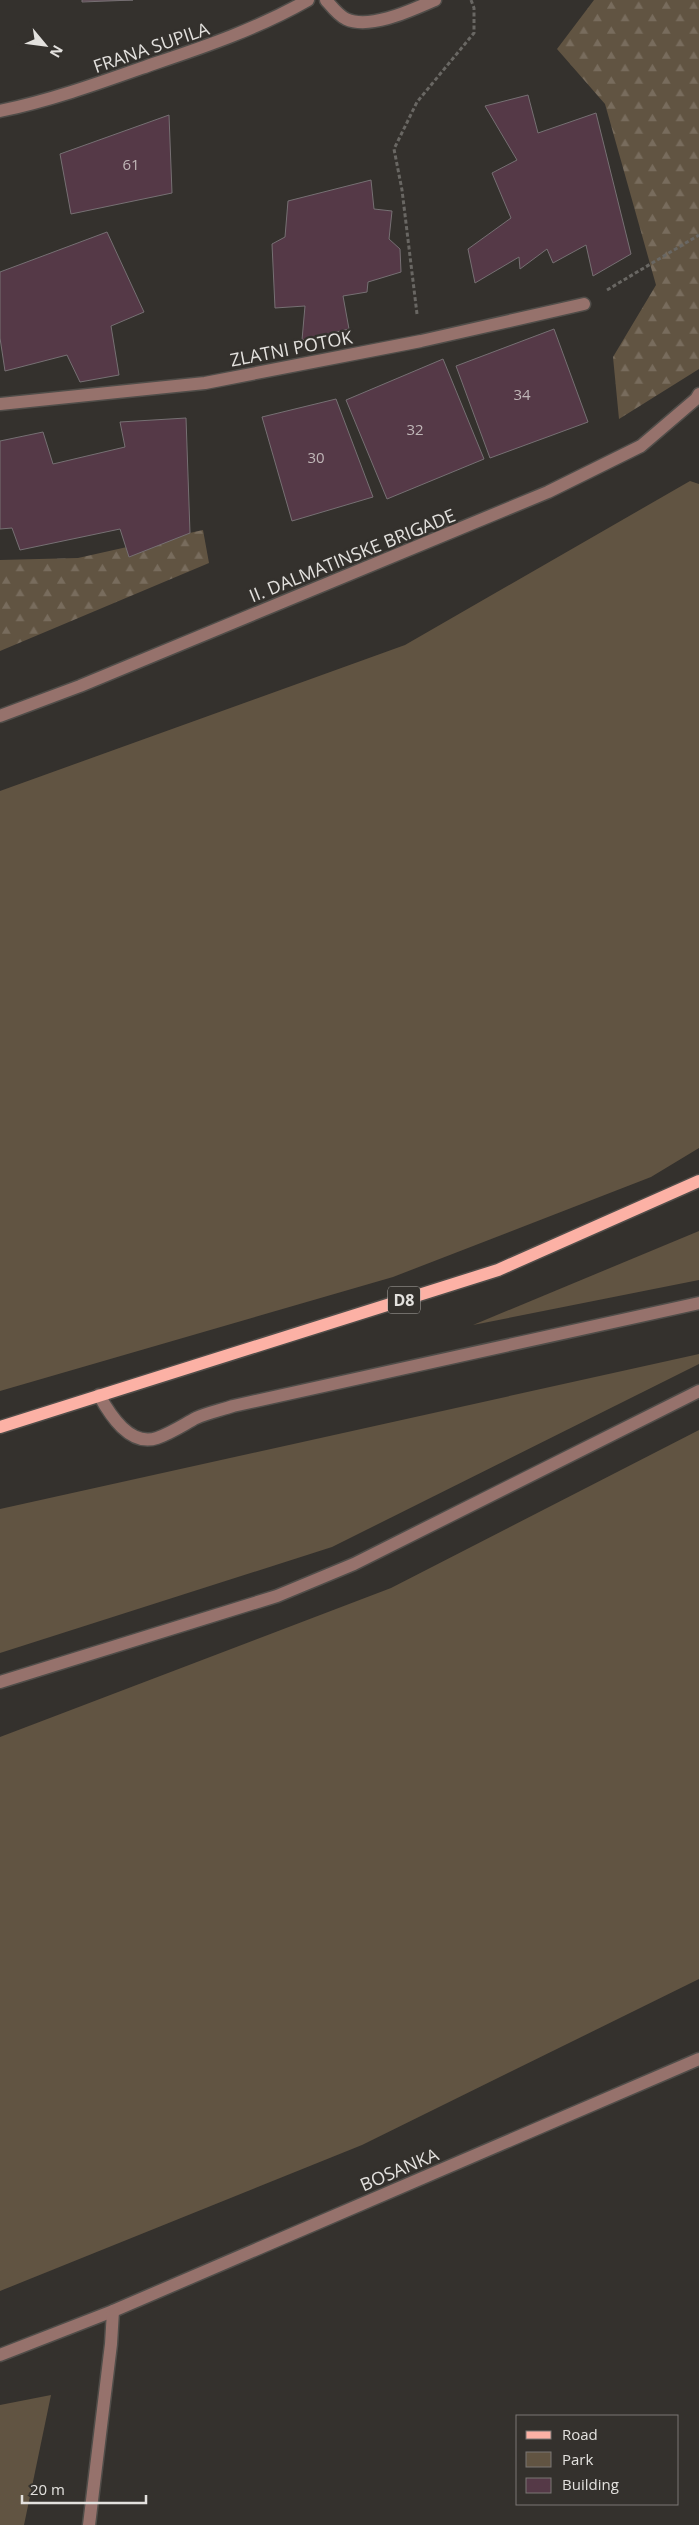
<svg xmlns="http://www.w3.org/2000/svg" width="699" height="2525" font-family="'Open Sans',sans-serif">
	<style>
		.green { fill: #615442 }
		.forest { fill: url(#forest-firs) }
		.building { fill: #553947; stroke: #767073 }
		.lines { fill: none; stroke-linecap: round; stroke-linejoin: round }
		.minor-casing { stroke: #504d49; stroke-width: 15 }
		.major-casing { stroke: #504d49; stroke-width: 15 }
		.path { stroke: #696763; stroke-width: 3; stroke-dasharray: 4 2.5; stroke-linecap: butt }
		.minor { stroke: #96726c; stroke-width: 12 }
		.major { stroke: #fcb1a5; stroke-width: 12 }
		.labels { text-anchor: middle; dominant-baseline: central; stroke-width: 5; stroke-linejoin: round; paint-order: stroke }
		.number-label { font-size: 15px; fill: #c0b7b8 }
		.shield { fill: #34312d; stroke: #aeaca9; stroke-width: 1 }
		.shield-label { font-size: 16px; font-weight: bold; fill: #e3e1de }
		.street-label { font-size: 18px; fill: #e3e1de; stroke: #34312d }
	</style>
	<defs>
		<pattern id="forest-firs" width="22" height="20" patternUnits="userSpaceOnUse" patternTransform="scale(1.25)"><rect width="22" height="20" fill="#615442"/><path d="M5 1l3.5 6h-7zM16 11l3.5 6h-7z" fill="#786c5d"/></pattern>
	</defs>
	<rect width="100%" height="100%" fill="#34312d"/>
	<g class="green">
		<path d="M690,481l9,3v664l-48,29 -258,100 -393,114v-600l405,-146z"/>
		<path d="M699,1231v49l-226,45z"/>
		<path d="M699,1354v10l-367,183 -332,106v-144z"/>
		<path d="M699,1430v549l-337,166 -362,146v-554l391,-149z"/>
		<path d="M51,2395l-27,130h-24v-120z"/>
	</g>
	<g class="forest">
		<path d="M594,0h105v369l-80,50 -6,-62 43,-72 -51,-181 -48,-55z"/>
		<path d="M203,530l6,33 -209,88v-91l78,-2z"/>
	</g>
	<g class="building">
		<path d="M82,0h51l-51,2z"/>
		<path d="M528,95l10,38 58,-20 35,141 -38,22 -7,-31 -33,18 -6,-14 -27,20 -1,-12 -44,26 -7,-34 43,-31 -19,-45 25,-13 -32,-54z"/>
		<path d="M169,115l3,78 -101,21 -11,-60z"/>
		<path d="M371,180l3,29 18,2 -3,28 11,10 1,23 -33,10 -1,10 -24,4 6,33 -47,11 3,-34 -30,2 -3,-64 13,-7 3,-36z"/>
		<path d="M107,232l37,80 -33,14 8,49 -39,7 -13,-27 -62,16 -5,-33v-66z"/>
		<path d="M554,329l34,93 -98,36 -34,-92z"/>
		<path d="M443,359l41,100 -97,40 -41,-99z"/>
		<path d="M336,399l37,98 -81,24 -30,-104z"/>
		<path d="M186,418l4,115 -61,24 -9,-28 -100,21 -8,-22 -12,1v-88l43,-9 10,32 72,-17 -5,-25z"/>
	</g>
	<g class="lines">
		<g class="minor-casing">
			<g id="minor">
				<path d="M326,0c6,7 12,15 20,19 24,11 66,-9 89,-19"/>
				<path d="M0,111c53,-11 102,-29 153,-47 54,-18 106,-36 155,-64"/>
				<path d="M0,404l205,-21 216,-42 163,-37"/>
				<path d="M0,716l80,-30 468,-194 93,-46 55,-47 3,-5"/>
				<path d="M99,1395c11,20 31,52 58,43 14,-5 26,-13 39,-20 11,-5 25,-8 37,-12l466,-103"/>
				<path d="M0,1682l277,-86 77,-32 345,-173"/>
				<path d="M0,2355l113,-44 586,-252"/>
				<path d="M89,2525l22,-181 2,-33"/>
			</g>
		</g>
		<g class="major-casing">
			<path id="major" d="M0,1427l498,-157 201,-89"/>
		</g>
		<g class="path">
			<path d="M607,290l92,-55"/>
			<path d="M417,314l-15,-124 -8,-41 23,-47 57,-69v-25l-3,-8"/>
		</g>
		<use href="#minor" class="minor"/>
		<use href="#major" class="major"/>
	</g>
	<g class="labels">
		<g class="number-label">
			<text x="131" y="164">61</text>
			<text x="522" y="394">34</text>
			<text x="415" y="429">32</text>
			<text x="316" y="457">30</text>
		</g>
		<rect class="shield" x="388" y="1286.5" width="32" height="27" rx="4"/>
		<g class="shield-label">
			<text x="404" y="1300">D8</text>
		</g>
		<g class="street-label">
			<text transform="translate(151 47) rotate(-19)">FRANA SUPILA</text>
			<text transform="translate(291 348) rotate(-11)">ZLATNI POTOK</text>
			<text transform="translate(352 555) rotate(-22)">II. DALMATINSKE BRIGADE</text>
			<text transform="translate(399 2169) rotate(-23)">BOSANKA</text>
		</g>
	</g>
	<rect x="516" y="2415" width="162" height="90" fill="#34312d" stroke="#7a7774"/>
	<rect x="526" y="2431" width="25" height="8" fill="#fcb1a5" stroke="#7a7774"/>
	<text x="562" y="2440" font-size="15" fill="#e3e1de">Road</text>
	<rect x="526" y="2452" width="25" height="15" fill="#615442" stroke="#7a7774"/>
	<text x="562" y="2465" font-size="15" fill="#e3e1de">Park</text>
	<rect x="526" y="2478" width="25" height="15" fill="#553947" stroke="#7a7774"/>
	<text x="562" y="2490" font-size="15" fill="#e3e1de">Building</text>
	<g transform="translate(45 45) rotate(119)" stroke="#34312d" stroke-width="4" paint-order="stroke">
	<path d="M0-4L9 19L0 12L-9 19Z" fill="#e3e1de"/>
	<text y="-8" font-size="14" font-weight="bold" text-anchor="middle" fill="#e3e1de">N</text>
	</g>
	<path d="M22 2495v8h124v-8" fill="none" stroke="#e3e1de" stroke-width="2.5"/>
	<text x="30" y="2495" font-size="15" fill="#e3e1de" stroke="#34312d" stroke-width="4" paint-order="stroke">20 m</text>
</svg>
